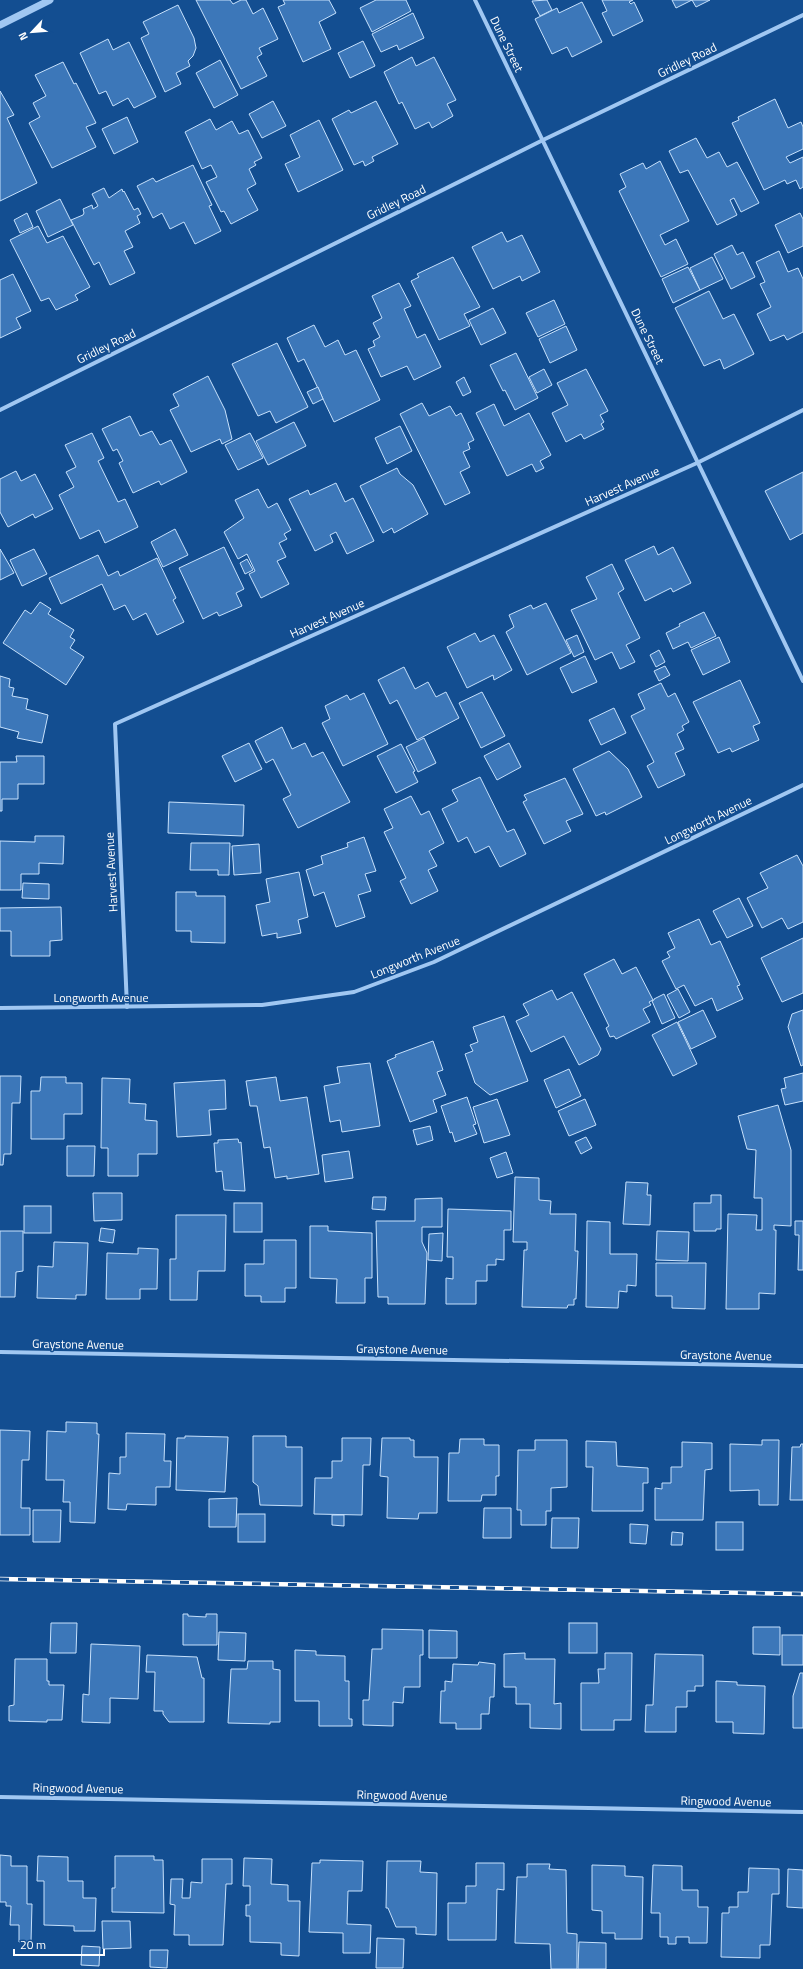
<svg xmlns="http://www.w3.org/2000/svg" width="803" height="1969" font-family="'Titillium Web',sans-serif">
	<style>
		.building { fill: #3c77b9; stroke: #c7e1fc }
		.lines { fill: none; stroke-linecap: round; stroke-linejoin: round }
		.minor { stroke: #a0c7f2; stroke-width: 4 }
		.tertiary { stroke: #a0c7f2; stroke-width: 7 }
		.rail-casing { stroke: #fff; stroke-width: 4.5 }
		.rail { stroke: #134e91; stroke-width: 3; stroke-dasharray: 9; stroke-linecap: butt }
		.labels { text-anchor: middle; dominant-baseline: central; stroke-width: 3; stroke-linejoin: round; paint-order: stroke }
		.street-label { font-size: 12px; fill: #fff; stroke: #134e91 }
	</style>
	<rect width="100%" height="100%" fill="#134e91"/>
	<g class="building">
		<path d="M196,0h34l3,4 8,-4h5l7,14 10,-6 15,31 -19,9 3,6 -5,3 10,19 -26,13z"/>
		<path d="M283,0h46l7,13 -17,9 12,27 -28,13 -25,-55 7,-3z"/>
		<path d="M376,0h30l5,11 -39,21 -12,-24z"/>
		<path d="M547,0l5,10 -12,6 -8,-15z"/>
		<path d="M602,0h31l-4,2 2,2 3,-2 9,19 -30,15 -11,-23 5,-2z"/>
		<path d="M672,0h38l-14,7 -4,-7 -16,8z"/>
		<path d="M582,2l20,40 -30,15 -5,-10 -15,7 -17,-35 22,-11 2,5z"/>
		<path d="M178,5l16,33 2,10 -3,8 -5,5 2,5 -14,7 5,11 -16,8 -24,-54 8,-4 -6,-12z"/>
		<path d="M413,13l11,25 -25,12 -2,-5 -16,7 -9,-18z"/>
		<path d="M108,39l5,11 16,-8 27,55 -22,11 -6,-10 -15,8 -7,-15 -7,3 -19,-41z"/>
		<path d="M363,41l12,25 -25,12 -12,-25z"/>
		<path d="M412,57l4,9 18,-9 22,43 -9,4 6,12 -21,12 -3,-6 -14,7 -13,-27 -3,2 -15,-32z"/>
		<path d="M220,60l18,35 -24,13 -18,-35z"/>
		<path d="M63,62l11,22 2,-1 20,40 -10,4 10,20 -44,21 -23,-45 11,-6 -7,-14 13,-7 -11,-21z"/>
		<path d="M0,91l14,24 -7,3 30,65 -37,18z"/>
		<path d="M775,99l13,29 13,-6 2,5v22l-17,8 4,6 13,-6v30l-3,2 -4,-9 -9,4 -2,-4 -21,10 -32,-67 7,-3 -1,-3z"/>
		<path d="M273,101l13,25 -24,12 -13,-24z"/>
		<path d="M376,101l22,43 -26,13 2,4 -9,5 -2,-5 -9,4 -22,-46 17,-9 2,3z"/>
		<path d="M127,117l11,25 -24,12 -12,-25z"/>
		<path d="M210,119l6,11 16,-9 7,13 9,-4 14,28 -8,4 2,3 -7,4 7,15 -9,5 11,21 -27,14 -7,-13 -3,1 -15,-30 11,-5 -6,-12 -9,4 -17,-37z"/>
		<path d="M319,120l24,50 -45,22 -13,-28 15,-7 -10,-22z"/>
		<path d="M696,138l11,20 12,-6 8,15 10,-5 22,41 -18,9 -7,-14 -4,2 7,15 -20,10 -29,-55 -8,3 -11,-22z"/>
		<path d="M660,161l29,60 -29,14 5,10 11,-6 12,25 -27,13 -42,-86 7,-4 -6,-13 23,-11 3,6z"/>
		<path d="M193,165l19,40 -3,1 12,25 -26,13 -11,-22 -14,7 -8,-16 -9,5 -16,-32 16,-8 3,4z"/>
		<path d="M104,188l5,10 13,-9 1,3 1,-1 10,19 4,-2 3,6 -4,2 3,7 -15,8 8,16 -9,4 11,22 -25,12 -11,-23 -5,3 -23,-45 12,-5 1,-2 -1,-4 9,-4 1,4 5,-3 -6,-12z"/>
		<path d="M60,199l13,26 -25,12 -12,-26z"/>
		<path d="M27,213l6,14 -13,6 -6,-13z"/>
		<path d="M800,213l3,6v27l-15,7 -13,-28z"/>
		<path d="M38,226l9,17 16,-7 27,51 -15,8 3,5 -22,10 -7,-12 -8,3 -31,-61z"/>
		<path d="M502,232l5,10 15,-7 18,37 -18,9 -2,-5 -27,13 -21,-42z"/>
		<path d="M732,245l5,10 6,-3 12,25 -24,12 -17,-35z"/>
		<path d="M779,251l9,21 10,-4 5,11v53l-16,8 -3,-5 -14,6 -13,-27 14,-7 -11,-23 5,-2 -9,-20z"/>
		<path d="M453,257l27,50 -16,7 6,12 -31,14 -28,-59 8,-4 -2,-3z"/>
		<path d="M712,257l11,22 -23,11 -10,-22z"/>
		<path d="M688,267l12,23 -27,13 -11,-24z"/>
		<path d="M13,274l18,37 -15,7 5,10 -21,10v-58z"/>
		<path d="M399,283l12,23 -7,3 13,29 8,-4 16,33 -27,13 -7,-14 -26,11 -13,-28 7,-3 -2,-5 7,-4 -7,-14 9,-5 -10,-22z"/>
		<path d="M709,291l14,28 11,-5 20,40 -30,15 -4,-10 -16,7 -29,-58z"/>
		<path d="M554,300l11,24 -27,13 -12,-24z"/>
		<path d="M493,308l13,25 -25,12 -12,-25z"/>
		<path d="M314,325l11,22 13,-7 7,15 11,-5 24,50 -46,22 -30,-63 -6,3 -11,-24z"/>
		<path d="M566,326l11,24 -27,13 -11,-24z"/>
		<path d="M277,343l31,64 -32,16 -6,-12 -12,5 -26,-52z"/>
		<path d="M516,353l22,45 -23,12 -10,-20 -2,1 -13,-26z"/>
		<path d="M544,369l8,16 -15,8 -8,-16z"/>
		<path d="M586,369l22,42 -8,4 4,7 -3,2 3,5 -20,10 -3,-5 -15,8 -14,-29 16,-8 -11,-22z"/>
		<path d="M208,376l17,34 7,29 -10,5 -2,-5 -29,13 -21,-42 9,-4 -6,-12z"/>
		<path d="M464,377l7,15 -8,4 -7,-14z"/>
		<path d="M318,387l5,12 -10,5 -6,-12z"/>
		<path d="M422,403l7,13 21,-10 6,10 5,-3 13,27 -6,3 2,6 -7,3 7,15 -10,5 10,21 -25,12 -45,-91z"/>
		<path d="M494,404l10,22 25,-13 22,42 -11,6 4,7 -8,4 -4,-8 -25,12 -31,-63z"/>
		<path d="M130,416l10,20 12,-5 8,14 11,-5 16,32 -26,13 -2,-4 -26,12 -14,-30 4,-2 -6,-12 -4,2 -11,-22z"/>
		<path d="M294,422l12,24 -38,19 -12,-24z"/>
		<path d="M400,426l12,25 -25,13 -12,-26z"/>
		<path d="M92,433l12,25 -6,3 20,41 7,-3 13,28 -33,16 -6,-13 -19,9 -21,-44 15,-8 -8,-15 10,-5 -11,-22z"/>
		<path d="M250,433l13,25 -25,12 -13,-25z"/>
		<path d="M397,468l3,6 13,11 15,29 -34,19 -2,-5 -9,5 -23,-47z"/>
		<path d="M16,471l5,10 14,-7 18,35 -18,9 -2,-4 -25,13 -8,-15v-33z"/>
		<path d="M803,472v61l-13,7 -25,-49z"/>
		<path d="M336,483l9,19 8,-4 21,43 -27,13 -11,-22 -6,3 3,7 -18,9 -26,-52 19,-9 2,5z"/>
		<path d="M258,489l10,19 9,-5 14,27 -7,4 3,5 -8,4 7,14 -9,4 12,23 -28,14 -12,-24 6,-3 -8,-17 -9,5 -14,-27 20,-14 -9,-18z"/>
		<path d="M175,529l13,26 -25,12 -12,-25z"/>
		<path d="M654,546l4,9 15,-8 18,36 -18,9 -2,-4 -26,13 -20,-41z"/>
		<path d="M224,547l20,42 -8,4 6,13 -23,10 -2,-4 -14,7 -24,-51z"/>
		<path d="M0,549l14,24 -14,7z"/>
		<path d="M34,549l13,25 -25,12 -12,-26z"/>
		<path d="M98,555l10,21 10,-5 2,5 37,-18 19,40 -3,2 11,22 -27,13 -11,-22 -13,7 -8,-15 -11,5 -12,-26 -41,20 -12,-26z"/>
		<path d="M247,559l6,11 -8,4 -5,-11z"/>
		<path d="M612,564l12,25 -6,4 22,45 -14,7 9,17 -15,7 -8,-17 -17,8 -24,-50 26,-11 -11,-22z"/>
		<path d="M40,602l11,7 -3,5 26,16 -4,7 5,3 -5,8 14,9 -18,28 -63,-42 22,-33 6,4z"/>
		<path d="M546,603l25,50 -44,22 -21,-43 8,-5 -5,-12 22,-10 2,4z"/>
		<path d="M704,612l12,24 -25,12 -3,-6 -15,7 -7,-16 14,-7 -1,-2z"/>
		<path d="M475,633l5,9 14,-7 18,35 -18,10 -1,-5 -26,13 -20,-41z"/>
		<path d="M577,635l7,17 -10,5 -8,-17z"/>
		<path d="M719,637l11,25 -27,13 -12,-25z"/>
		<path d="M659,650l6,12 -9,5 -6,-12z"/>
		<path d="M585,656l12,26 -25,11 -12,-25z"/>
		<path d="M665,666l5,9 -11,6 -5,-10z"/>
		<path d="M404,667l11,22 13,-7 8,15 10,-5 13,26 -42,22 -20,-40 -7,4 -12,-24z"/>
		<path d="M0,676l10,3 -1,8 5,1 -2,8 16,3 -2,10 22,6 -6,28 -25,-5 2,-6 -19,-5z"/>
		<path d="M740,680l20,43 -7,3 6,14 -27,12 -2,-4 -12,5 -25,-51z"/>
		<path d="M661,683l7,14 7,-4 14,29 -7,4 2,4 -7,4 7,15 -9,4 10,22 -27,13 -11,-22 7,-4 -23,-46 14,-7 -7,-15z"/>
		<path d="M482,692l23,44 -24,12 -22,-45z"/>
		<path d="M364,693l24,51 -45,22 -21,-43 8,-4 -5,-13 22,-11 3,5z"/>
		<path d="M614,708l12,25 -25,12 -12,-25z"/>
		<path d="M282,727l10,22 13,-6 7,14 11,-5 27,50 -52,26 -15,-29 8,-4 -18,-36 -7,4 -11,-22z"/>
		<path d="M424,738l12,25 -18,9 -12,-25z"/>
		<path d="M249,743l13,26 -27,13 -13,-26z"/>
		<path d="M509,743l12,24 -24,13 -13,-24z"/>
		<path d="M401,744l14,27 -2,1 5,10 -22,11 -19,-37z"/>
		<path d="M609,751l19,18 14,28 -36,18 -1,-3 -9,4 -23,-47z"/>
		<path d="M16,756h28v28h-26v15h-16v12h-2v-49h17z"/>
		<path d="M480,777l27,55 7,-3 12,25 -26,13 -11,-21 -14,7 -8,-16 -9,5 -16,-33 16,-8 -6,-11z"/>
		<path d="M565,778l18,36 -17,7 5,10 -27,13 -21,-42 4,-2 -3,-5z"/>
		<path d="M411,796l10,19 8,-4 15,32 -15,8 8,15 -9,4 10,21 -27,13 -11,-23 6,-3 -22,-46 9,-4 -9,-19z"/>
		<path d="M169,802l75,3 -1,31 -75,-3z"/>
		<path d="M35,836h29l-1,28 -24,-1v11h-18v16h-21v-49l35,1z"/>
		<path d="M364,837l12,34 -11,3 6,17 -13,4 7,22 -29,10 -12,-35 -10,4 -8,-26 17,-6 -2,-8 27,-9 -1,-4z"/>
		<path d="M191,843h39l-1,32h-11v-5h-28z"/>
		<path d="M259,844l2,29 -27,2 -2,-29z"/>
		<path d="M797,855l6,11v56l-15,7 -6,-11 -20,10 -15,-30 21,-10 -8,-15z"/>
		<path d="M299,872l9,45 -10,3 3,13 -24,5v-5l-15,3 -6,-31 14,-3 -4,-23z"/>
		<path d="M23,883l26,1v15l-27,-1z"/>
		<path d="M176,892h20v4h29v47l-34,-1v-11h-15z"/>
		<path d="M739,898l14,28 -26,12 -14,-27z"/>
		<path d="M61,907l1,33 -12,1v15h-39v-25h-11v-23z"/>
		<path d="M699,919l12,26 9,-4 20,44 -3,1 6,13 -26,12 -5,-13 -17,8 -11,-21 -8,4 -14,-28 8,-4 -3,-5 8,-4 -7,-15z"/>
		<path d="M803,938v55l-21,9 -21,-44z"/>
		<path d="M614,959l8,15 14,-7 17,33 -4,2 2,3 -8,4 7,13 -34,17 -2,-3 -4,1 -4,-9 3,-2 -25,-52z"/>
		<path d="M678,989l12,23 -11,6 -12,-23z"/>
		<path d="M552,990l5,10 15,-8 29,57 -3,6 -19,10 -15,-29 -33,16 -15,-31 13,-6 -6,-11z"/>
		<path d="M664,994l11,24 -13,6 -10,-23 2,-1v-1z"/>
		<path d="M703,1010l13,27 -25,12 -13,-27z"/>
		<path d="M803,1010v55l-2,1 -13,-39 4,-13z"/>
		<path d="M504,1016l24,65 -38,14 -15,-12 -10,-29 8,-3 -3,-6 8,-3 -5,-15z"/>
		<path d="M677,1022l20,42 -24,12 -21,-41z"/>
		<path d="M433,1041l10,29 -6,2 9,23 -13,5 4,12 -27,10 -23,-61 9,-4 -1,-2z"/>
		<path d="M370,1063l10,63 -38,6 -2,-12 -10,2 -6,-36 16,-3 -3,-16z"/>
		<path d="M569,1069l12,27 -25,12 -12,-28z"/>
		<path d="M803,1073v28l-18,4 -4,-16 5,-1 -2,-10z"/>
		<path d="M0,1076h21l-1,27h-8l-1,51h-7l-1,11h-3z"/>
		<path d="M41,1077h25v6h16v31h-18v25h-33v-48h9z"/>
		<path d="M276,1077l4,24 27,-4 12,77 -32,5v-3l-12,2 -5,-31 -6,1 -7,-42h-7l-4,-25z"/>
		<path d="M102,1078l28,1 -1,24 17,1 -1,16 12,1v33h-19v22h-30v-28h-7z"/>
		<path d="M225,1080l1,29 -17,1 2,25 -34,2 -3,-54z"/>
		<path d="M467,1097l9,27 -3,1 4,9 -22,8 -3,-10 -2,1 -9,-27z"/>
		<path d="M497,1099l13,36 -26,8 -11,-36z"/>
		<path d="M585,1099l11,26 -27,11 -11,-25z"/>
		<path d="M778,1105l13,45v76l-17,-1v5h2l-1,64 -16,-1v16h-33l2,-95 29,1 -1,15h6v-32h-8l2,-48 -9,-1 -9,-33z"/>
		<path d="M430,1126l3,14 -16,5 -4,-15z"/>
		<path d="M586,1137l6,11 -11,6 -6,-12z"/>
		<path d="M238,1139l1,4 2,-1 4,49 -21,-1 -2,-19 -6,1 -2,-29h4v-3z"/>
		<path d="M67,1146h28l-1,30h-27z"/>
		<path d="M349,1151l4,27 -28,4 -3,-27z"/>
		<path d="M506,1152l7,21 -16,5 -7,-20z"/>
		<path d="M515,1177l24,1v22l12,1 -1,13h26l-1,37h3l-2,48h-2v6h-6l-1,3 -45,-1 2,-57h3v-8h-14z"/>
		<path d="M626,1182l22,1 -1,12h4l-1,30 -27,-1z"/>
		<path d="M93,1193h29v27l-28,1z"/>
		<path d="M711,1195h10v34h-5v2h-22v-28h17z"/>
		<path d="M373,1197h13l-1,13 -13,-1z"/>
		<path d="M442,1198v29h-20v15l5,11 -2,51h-37v-7h-10l-2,-76h39v-22z"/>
		<rect x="234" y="1203" width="28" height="29"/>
		<rect x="24" y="1206" width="27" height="27"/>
		<path d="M448,1209l63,2v19h-7v30l-8,-1v6h-9v16h-11v23h-30v-26l7,1v-22h-6z"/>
		<path d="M176,1215h50l-1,56h-27l-1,29h-27v-41h6z"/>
		<path d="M587,1221l23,1v32h27l-1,32 -9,-1v7l-8,-1 -1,17 -32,-1z"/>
		<path d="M795,1221h8v49h-5l1,-35h-4z"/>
		<path d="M310,1226h18v5l44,2v45h-7v25h-29l1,-24 -27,-1z"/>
		<path d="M101,1228l14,2 -2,13 -14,-2z"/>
		<path d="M0,1231h23v40l-7,1 -1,25h-15z"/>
		<path d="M657,1231l32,1 -1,29 -32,-1z"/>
		<path d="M443,1233l-1,28 -14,-1 1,-26z"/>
		<path d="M264,1240h32v48h-11v14h-24v-6h-16v-32h19z"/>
		<path d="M54,1242l34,1 -2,52h-10v4l-39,-1 1,-32 15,1z"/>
		<path d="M138,1248l20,1 -1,40h-17v10h-34l1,-46 31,1z"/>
		<path d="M656,1263h50l-1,46 -33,-1v-12h-16z"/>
		<path d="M66,1422l31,1v11h2l-4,89 -25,-1v-20h-7l1,-22h-18l1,-49 19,1z"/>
		<path d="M0,1430l30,1 -1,29h-7l-1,48h9v27h-30z"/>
		<path d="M126,1433l39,1 -1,27h7l-1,26h-14v18l-29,-1 -1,6 -18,-1 1,-36 11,1v-17h6z"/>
		<path d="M185,1436l43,1 -3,55 -49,-2 1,-52h8z"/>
		<path d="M253,1436h33v11h16v59l-42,-1 -2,-19 -5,-4z"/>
		<path d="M342,1438h29l-1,27h-7l-1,50 -48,-1 1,-36h17v-17h10z"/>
		<path d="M382,1438h28v2h4v17h24l-1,56h-18l-1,6 -31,-1 1,-41 -8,-1z"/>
		<path d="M460,1439h24v6h15v31h-3v19h-14l-1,6h-33l1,-48h10z"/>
		<path d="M535,1440h32v47l-16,1v23h-5v14h-25v-15h-4l1,-60h17z"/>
		<path d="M762,1440h17l-1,65h-19v-15l-29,1v-47l32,1z"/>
		<path d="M586,1441l30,1 1,24 31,2v15h-5v28h-51l1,-44h-7z"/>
		<path d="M682,1442l30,1v26l-7,1 -2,50h-48v-32l7,1v-6h9v-16h11z"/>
		<path d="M801,1444h2v56h-13l2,-53h8z"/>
		<path d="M237,1498l-1,29h-27v-28z"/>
		<path d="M484,1508h27v30h-28z"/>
		<path d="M33,1510h28l-1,32h-27z"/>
		<rect x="238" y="1514" width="27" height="28"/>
		<path d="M332,1515h12v11l-12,-1z"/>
		<path d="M552,1518h27l-1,30h-27z"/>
		<rect x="716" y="1522" width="27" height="28"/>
		<path d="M630,1524l18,1 -2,19 -16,-1z"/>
		<path d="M672,1532l11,1 -1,12h-11z"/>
		<path d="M183,1614h5v2l18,1v-3h11v31h-34z"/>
		<path d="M51,1623h26l-1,30h-26z"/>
		<rect x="569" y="1623" width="28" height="30"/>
		<path d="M753,1627h27v28l-27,-1z"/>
		<path d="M382,1629l41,1v25h-3v32h-16l-1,16 -10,-1v24l-30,-1v-25h6l3,-51h10z"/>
		<path d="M429,1630l28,1v27h-28z"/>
		<path d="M219,1632l27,1 -1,28 -27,-1z"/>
		<rect x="782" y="1635" width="21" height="30"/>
		<path d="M91,1644l49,2 -2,53 -28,-1v25l-28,-1 1,-28 6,1z"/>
		<path d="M295,1650l21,1v4l29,1v25h4v38h3v7h-33v-25h-24z"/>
		<path d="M525,1653v6h30l-1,45 7,-1v26l-31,-1v-24h-14v-17h-12v-33z"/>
		<path d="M605,1653h27l-1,67h-17v10h-33v-47h18l-1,-14h7z"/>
		<path d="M655,1654l48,1v31h-8v5h-8v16h-11v25h-31l1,-27h7z"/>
		<path d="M147,1655l50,2 5,21h2v44h-35l-6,-8v-3h-9l1,-39h-9z"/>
		<path d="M15,1659h32v22h2v4h15l-2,35h-15v2l-38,-1v-15l5,-1z"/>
		<path d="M248,1661h25v8l7,1v52h-10v2l-42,-1 3,-54h16z"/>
		<path d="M479,1662l16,2 -1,33h-4l-1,17h-8v15h-25v-6h-16l1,-32h4v-10l7,1 1,-18 25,1z"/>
		<path d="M800,1673h3v55h-10v-32z"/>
		<path d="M716,1681l21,1v3l28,1 -1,48 -31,-1v-11h-17z"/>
		<path d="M0,1855l11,1v10h16v38h5l-1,38h-12v-17h-9l1,-19h-5v-4h-6z"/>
		<path d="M38,1856l30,1v24h15v17h13l-1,33h-21v-5l-30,-1v-44h-7z"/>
		<path d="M115,1856h39v4h9l1,53 -52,-1v-24h3z"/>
		<path d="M244,1858l28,1 -1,25 17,1v16h12l-1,55 -18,-1v-12l-31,-1v-26h-4v-11h4v-19h-7z"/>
		<path d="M202,1859h30v25h-6l-3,61h-34v-10h-15l1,-30 -5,-1 1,-25h12l-1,19h8l1,-16 11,1z"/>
		<path d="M320,1860l43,1 -1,30h-14l-1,33 24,1 -1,28h-27v-20l-34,-1 3,-69h8z"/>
		<path d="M387,1861h34l-1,11 17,1 -1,62 -20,-1v-7h-20l-8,-19h-2z"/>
		<path d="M476,1863h28v27l-7,-1 -1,51h-48v-37h18v-17h10z"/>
		<path d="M527,1864h23l-1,5 17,1 1,63 10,1v35h-26l-1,-25 -35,-1 2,-66h10z"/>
		<path d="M592,1865l33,1v10l18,1 -1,62h-27v-6h-13v-22l-10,-1z"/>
		<path d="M653,1865l29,1v24h16v17h10l-1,36h-18v-6h-13v7h-8v-7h-8v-24h-9z"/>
		<path d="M749,1868l30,1v25h-7l-2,51h-10v13l-39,-1 1,-44h7v-6h9v-15h10z"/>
		<path d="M788,1869l15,1v38l-16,-1z"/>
		<path d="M102,1921h28l1,27 -28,1z"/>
		<path d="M377,1938l27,1 -1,29h-27z"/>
		<path d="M579,1942l27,1v26h-28z"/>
		<path d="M82,1946l18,1 -1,19 -18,-1z"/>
		<path d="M150,1950h18l-1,18 -17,-1z"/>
	</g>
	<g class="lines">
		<g class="minor">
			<path d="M475,0l328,681"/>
			<path d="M0,410l543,-270 260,-125"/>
			<path d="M127,1007l-12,-283 582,-261 106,-53"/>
			<path d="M0,1008l262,-3 92,-13 80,-30 369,-177"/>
			<path d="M0,1352l803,14"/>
			<path d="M0,1797l803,15"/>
		</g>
		<path class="tertiary" d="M0,25l50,-25"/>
		<g class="rail-casing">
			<path id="rail" d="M0,1579l803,15"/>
		</g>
		<use href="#rail" class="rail"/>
	</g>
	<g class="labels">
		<g class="street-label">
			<text transform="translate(507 44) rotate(64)">Dune Street</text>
			<text transform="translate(687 60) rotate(-26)">Gridley Road</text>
			<text transform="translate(396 202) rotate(-26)">Gridley Road</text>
			<text transform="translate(648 336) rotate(64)">Dune Street</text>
			<text transform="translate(106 346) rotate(-26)">Gridley Road</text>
			<text transform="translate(622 486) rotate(-24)">Harvest Avenue</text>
			<text transform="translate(327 618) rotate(-24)">Harvest Avenue</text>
			<text transform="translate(708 820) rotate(-26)">Longworth Avenue</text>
			<text transform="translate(111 872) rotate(-93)">Harvest Avenue</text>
			<text transform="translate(415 957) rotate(-22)">Longworth Avenue</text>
			<text x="101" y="997">Longworth Avenue</text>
			<text transform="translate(78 1344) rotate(1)">Graystone Avenue</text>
			<text transform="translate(402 1349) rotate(1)">Graystone Avenue</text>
			<text transform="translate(726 1355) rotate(1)">Graystone Avenue</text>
			<text transform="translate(78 1788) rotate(1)">Ringwood Avenue</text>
			<text transform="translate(402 1795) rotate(1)">Ringwood Avenue</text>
			<text transform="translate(726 1801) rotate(1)">Ringwood Avenue</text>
		</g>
	</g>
	<g transform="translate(32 32) rotate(244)" stroke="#134e91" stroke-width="3" paint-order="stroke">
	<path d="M0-3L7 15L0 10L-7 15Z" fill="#ffffff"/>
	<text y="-6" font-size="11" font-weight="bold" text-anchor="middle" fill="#ffffff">N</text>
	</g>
	<path d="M14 1949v6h90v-6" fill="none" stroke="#ffffff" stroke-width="2"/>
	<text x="20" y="1949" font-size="12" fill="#ffffff" stroke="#134e91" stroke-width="3" paint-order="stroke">20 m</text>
</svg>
